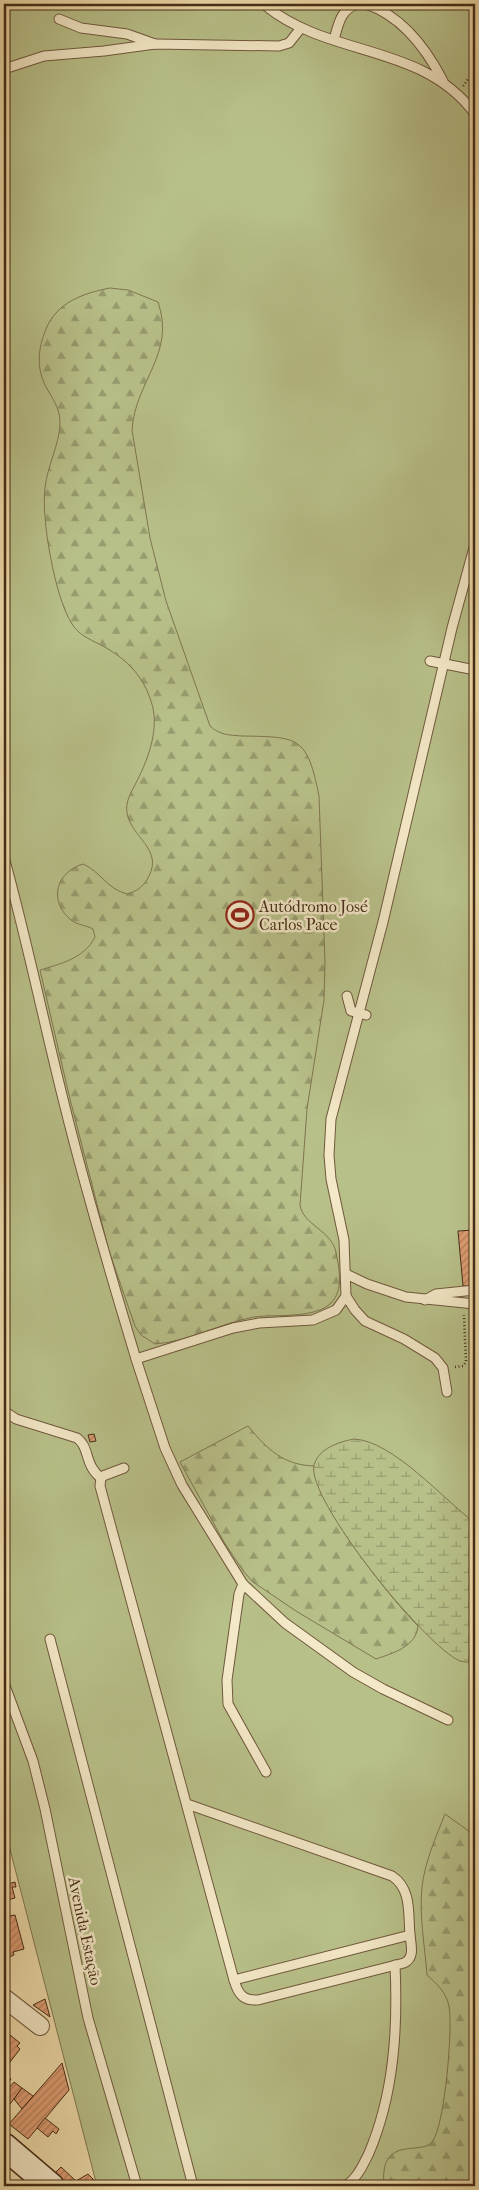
<svg xmlns="http://www.w3.org/2000/svg" width="479" height="2190" font-family="'IM FELL French Canon',serif">
	<style>
		.grass { fill: #b8c089; stroke: #7f7650 }
		.forest { fill: url(#forest-firs); stroke: #7f7650 }
		.wetland { fill: url(#wetland-marsh); stroke: #7f7650 }
		.building { fill: url(#building-hatch); stroke: #462c17 }
		.lines { fill: none; stroke-linecap: round; stroke-linejoin: round }
		.lane-casing { stroke: #70583c; stroke-width: 11 }
		.street-casing { stroke: #70583c; stroke-width: 20 }
		.secondary-casing { stroke: #462c17; stroke-width: 28 }
		.path { stroke: #462c17; stroke-width: 2.5; stroke-dasharray: 1 2.5; stroke-linecap: butt }
		.lane { stroke: #f3e8c7; stroke-width: 9 }
		.street { stroke: #f3e8c7; stroke-width: 18 }
		.secondary { stroke: #f3e8c7; stroke-width: 25 }
		.labels { text-anchor: middle; dominant-baseline: central; stroke-width: 5; stroke-linejoin: round; paint-order: stroke }
		.poi-label { font-size: 16px; fill: #462c17; stroke: #f3e8c7; text-anchor: start }
		.street-label { font-size: 16px; fill: #462c17; stroke: #f3e8c7 }
	</style>
	<defs>
		<pattern id="forest-firs" width="22" height="20" patternUnits="userSpaceOnUse" patternTransform="scale(1.25)"><rect width="22" height="20" fill="#b8c089"/><path d="M5 1l3.5 6h-7zM16 11l3.5 6h-7z" fill="#979c6f"/></pattern>
		<pattern id="wetland-marsh" width="20" height="14" patternUnits="userSpaceOnUse" patternTransform="scale(1.25)"><rect width="20" height="14" fill="#b8c089"/><path d="M1 5h8M5 5V1M11 12h8M15 12V8" fill="none" stroke="#979c6f"/></pattern>
		<pattern id="building-hatch" width="6" height="6" patternUnits="userSpaceOnUse" patternTransform="scale(1.25)"><rect width="6" height="6" fill="#dd9d73"/><path d="M-1 1l2-2M0 6l6-6M5 7l2-2" fill="none" stroke="#b5805d"/></pattern>
	</defs>
	<rect width="100%" height="100%" fill="#eddba9"/>
	<filter id="stains"><feTurbulence type="fractalNoise" baseFrequency=".004" numOctaves="4"/><feColorMatrix values="0 0 0 0 .2 0 0 0 0 .09 0 0 0 0 .02 0 0 0 .5 -.17"/></filter>
	<radialGradient id="worn" r=".72"><stop offset=".6" stop-color="#630" stop-opacity="0"/><stop offset="1" stop-color="#630" stop-opacity=".3"/></radialGradient>
	<path class="grass" d="M4,4h471v2182h-378l-93,-360z"/>
	<g class="forest">
		<path d="M110,288l18,2 30,12c18,52 -23,79 -26,128l18,108 16,63 44,125c10,9 18,9 32,10 57,1 65,0 77,60l6,166 -1,38 -17,109 -7,96c3,20 31,25 36,47 3,16 8,38 -5,51 -16,16 -55,11 -77,14 -33,6 -67,25 -99,27l-14,-9 -6,-9 -26,-75 -40,-156 -29,-125c20,-6 45,-12 55,-33l-2,-8c-7,-4 -16,-4 -22,-9 -23,-19 -15,-48 12,-56 17,7 24,25 44,30 11,-3 17,-8 22,-18 14,-27 -18,-39 -22,-63 -2,-12 5,-22 10,-32 12,-24 23,-54 14,-80 -9,-28 -27,-44 -52,-57 -10,-5 -21,-10 -27,-20 -17,-26 -31,-105 -27,-136 2,-22 15,-44 15,-66 0,-14 -8,-24 -14,-35 -10,-19 -8,-39 0,-58 11,-27 38,-36 64,-41z"/>
		<path d="M248,1426c19,23 35,39 66,40 1,38 76,132 104,160 -2,21 -25,27 -42,33l-80,-48 -43,-29 -9,-10 -20,-30 -44,-80z"/>
		<path d="M445,1814l25,18 5,25 -2,32 2,10v287h-91c-5,-52 37,-30 48,-44 13,-16 21,-115 17,-136 -3,-14 -12,-22 -22,-31 -2,-28 -8,-59 -5,-88 3,-26 14,-50 23,-73z"/>
	</g>
	<path class="wetland" d="M354,1439c39,2 89,60 121,84v139c-5,1 -10,0 -15,-1 -34,-14 -154,-162 -146,-196 5,-17 25,-23 40,-26z"/>
	<g class="building">
		<path d="M475,1230v56h-12l-5,-55z"/>
		<path d="M94,1434l2,7 -6,1 -2,-7z"/>
		<path d="M5,1859l5,20 -6,2v-21z"/>
		<path d="M15,1882l1,5h-4l3,11 -8,2 2,7 -5,2v-24z"/>
		<path d="M15,1915l9,34 -11,3 1,3 -5,2 -1,-4 -4,1v-37z"/>
		<path d="M45,1999l5,18 -17,-12z"/>
		<path d="M4,2035l4,3 2,-3 10,8 -3,3 3,3 -16,21z"/>
		<path d="M62,2063l7,27 -41,49 -19,-15z"/>
		<path d="M6,2075l5,4 -7,9v-10z"/>
		<path d="M14,2082l8,6 -18,24v-18z"/>
		<path d="M22,2088l11,8 -11,13 -8,-10z"/>
		<path d="M45,2118l14,11 -3,5 -3,-3 -5,6 -11,-9z"/>
		<path d="M61,2167l15,14 12,-7 5,5 1,5 -2,2h-28l-11,-11z"/>
	</g>
	<g class="lines">
		<g class="lane-casing">
			<g id="lane">
				<path d="M366,4c36,12 60,44 77,77"/>
				<path d="M470,4l5,5"/>
				<path d="M266,6c64,52 157,37 209,108"/>
				<path d="M59,19l22,9 46,6 28,10"/>
				<path d="M334,40c4,-15 7,-32 24,-36"/>
				<path d="M4,69l40,-13 60,-5 51,-7 124,2 10,-3 12,-15"/>
				<path d="M430,661l45,9"/>
				<path d="M4,857c23,83 40,167 61,250 21,85 46,169 71,252"/>
				<path d="M347,996l4,15 15,4"/>
				<path d="M346,1274l21,10 39,13 69,7"/>
				<path d="M346,1296l9,14 10,11 39,18 31,19 8,10 4,24"/>
				<path d="M425,1300l11,-6 39,-4"/>
				<path d="M4,1411l12,8 61,19c13,9 7,27 24,40"/>
				<path d="M124,1468l-21,8 -2,2 -1,8 134,494 176,-45c-2,-21 2,-46 -18,-59l-205,-72"/>
				<path d="M243,1584l-4,10 -12,86 1,24 38,68"/>
				<path d="M50,1639l143,547"/>
				<path d="M4,1683l29,78 12,48 43,209 49,168"/>
				<path d="M448,1720l-65,-31 -30,-17 -68,-49 -42,-39 -61,-99 -17,-37 -29,-89 97,-31 26,-5 54,-3 23,-10 10,-14 -2,-56 -13,-61 -2,-24 2,-36 52,-197 69,-294 23,-84"/>
				<path d="M234,1980c4,14 9,21 24,20l146,-37c11,-5 7,-18 6,-28"/>
				<path d="M345,2186c12,-7 18,-21 24,-33 25,-59 29,-124 26,-188"/>
			</g>
		</g>
		<g class="street-casing">
			<path id="street" d="M4,1998l36,28"/>
		</g>
		<g class="secondary-casing">
			<path id="secondary" d="M4,2146l47,40"/>
		</g>
		<g class="path">
			<path d="M463,86l12,-16"/>
			<path d="M455,1367l8,-1 3,-4 -2,-47"/>
		</g>
		<use href="#lane" class="lane"/>
		<use href="#street" class="street"/>
		<use href="#secondary" class="secondary"/>
	</g>
	<defs>
		<g id="stadium-ring" transform="scale(1.4375)"><circle r="9.5" fill="#f3e8c7" stroke="#8f2418" stroke-width="1.5"/><path d="M0-5a6.5 5 0 1 0 0 10a6.5 5 0 1 0 0-10ZM-3.5-1.8h7v3.6h-7Z" fill="#8f2418"/></g>
	</defs>
	<g fill-rule="evenodd">
		<use href="#stadium-ring" x="240" y="915"/>
	</g>
	<g class="labels">
		<g class="poi-label">
			<text x="259" y="906">Autódromo José<tspan x="259" dy="18">Carlos Pace</tspan></text>
		</g>
		<g class="street-label">
			<text transform="translate(85 1931) rotate(78)">Avenida Estação</text>
		</g>
	</g>
	<rect width="479" height="2190" fill="none" stroke="#eddba9" stroke-width="20"/>
	<rect x="5" y="5" width="469" height="2180" fill="none" stroke="#462c17" stroke-width="2.5"/>
	<rect x="10" y="10" width="459" height="2170" fill="none" stroke="#462c17"/>
	<rect width="100%" height="100%" filter="url(#stains)"/>
	<rect width="100%" height="100%" fill="url(#worn)"/>
</svg>
